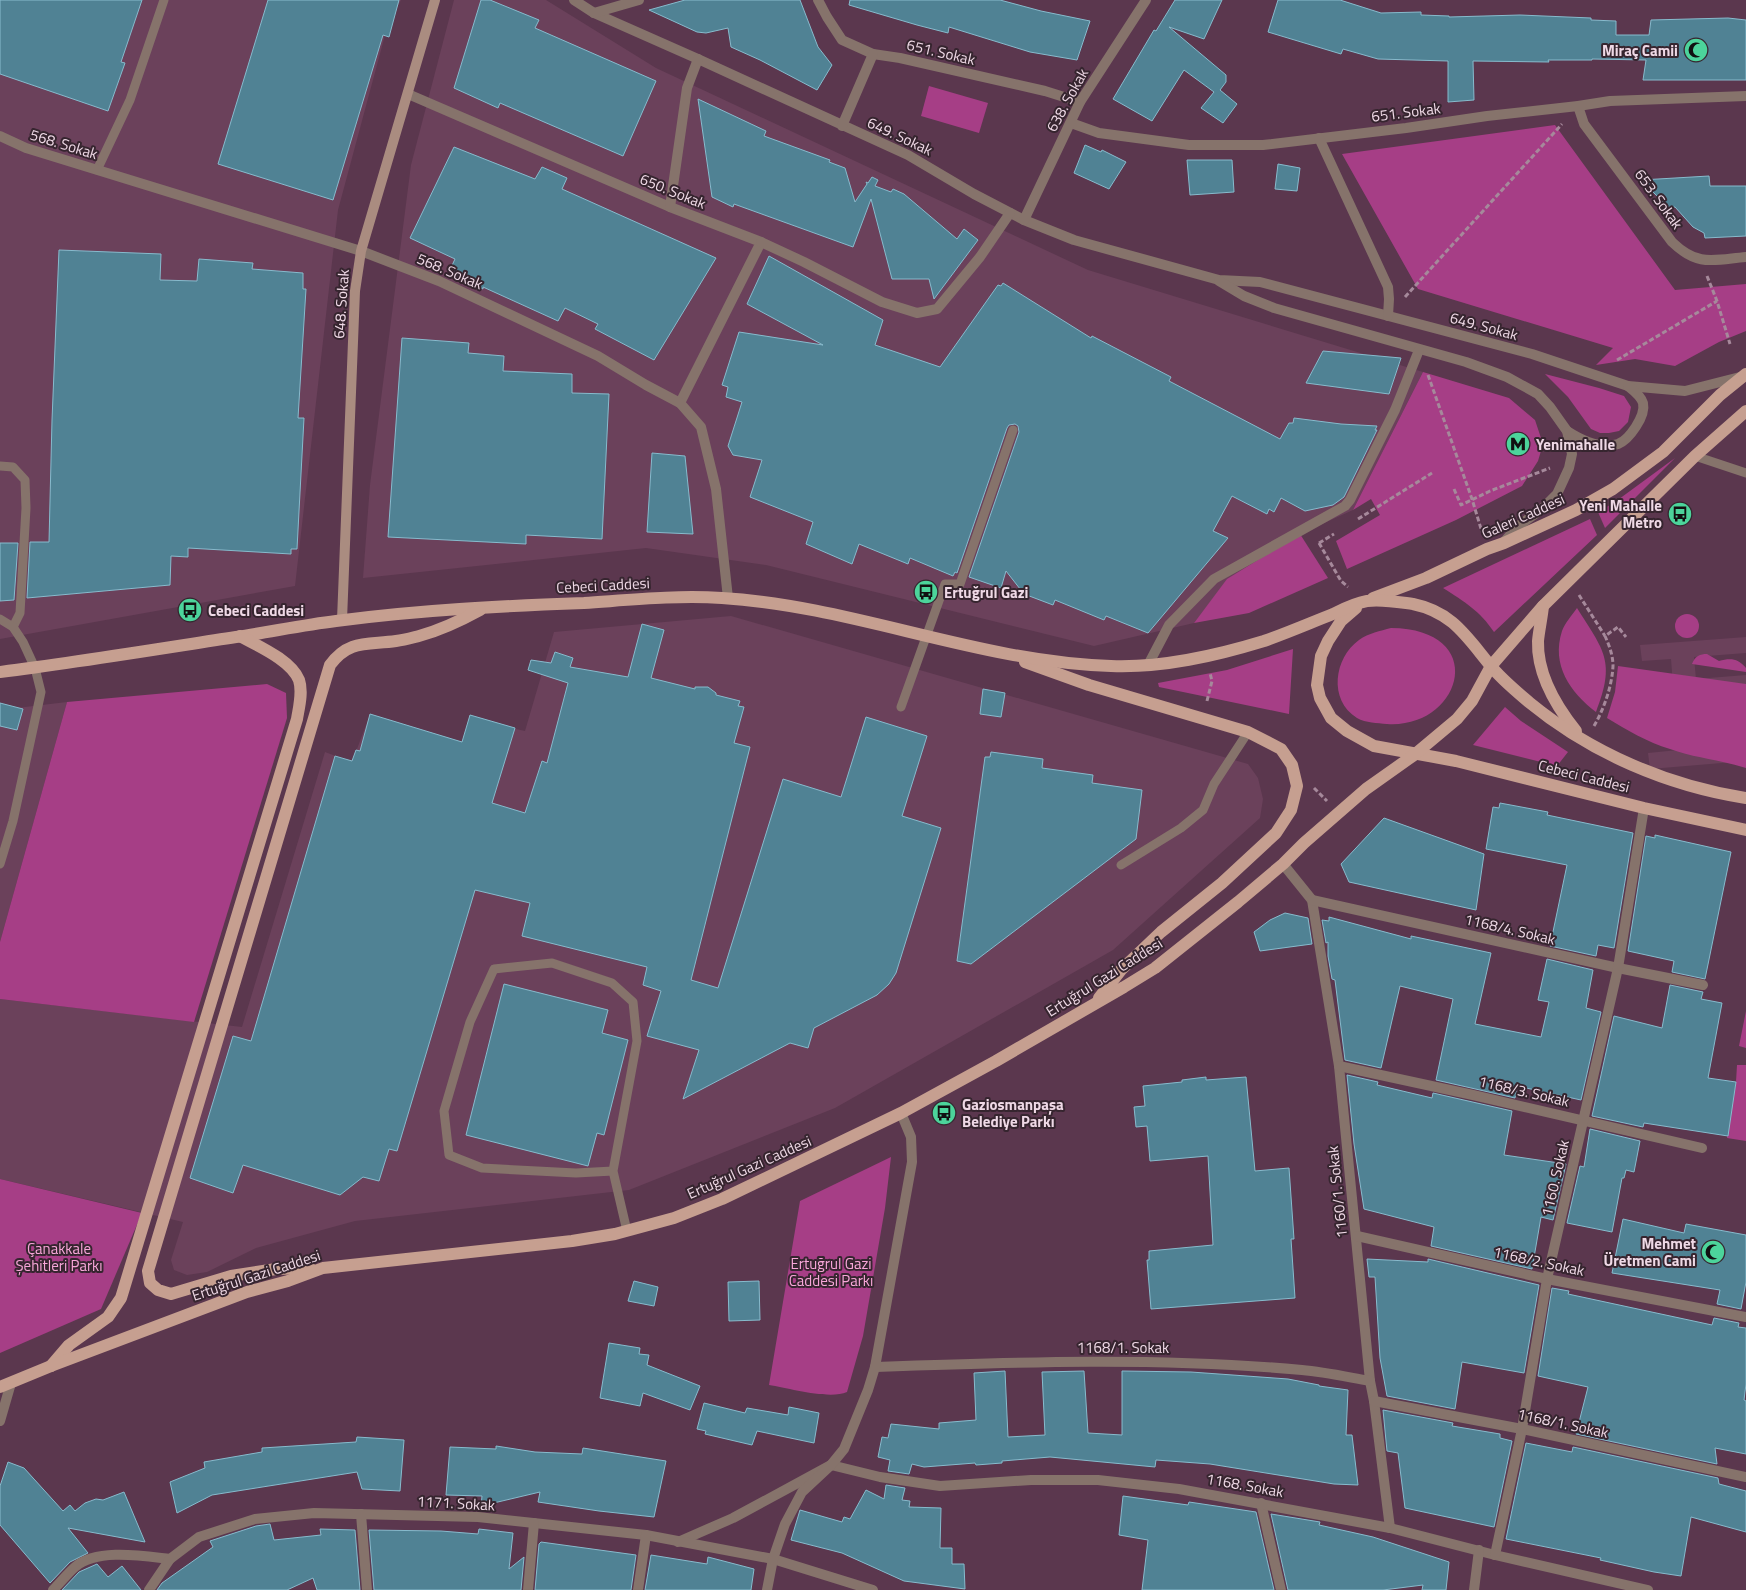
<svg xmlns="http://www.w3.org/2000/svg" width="1746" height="1590" font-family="'Titillium Web',sans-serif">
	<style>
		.built { fill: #6b415b }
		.green { fill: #a63e86 }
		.building { fill: #508294; stroke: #87bbcd }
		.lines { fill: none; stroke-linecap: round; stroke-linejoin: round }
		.path { stroke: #a6899b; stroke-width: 3; stroke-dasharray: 5 2.5; stroke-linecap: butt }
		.lane { stroke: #86736b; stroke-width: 9 }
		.street { stroke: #86736b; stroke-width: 10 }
		.secondary { stroke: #aa8c80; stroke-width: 10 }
		.primary { stroke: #c69f90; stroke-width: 12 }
		.labels { text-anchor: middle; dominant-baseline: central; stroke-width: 4; stroke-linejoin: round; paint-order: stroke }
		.poi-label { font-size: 15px; font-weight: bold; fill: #efd9e6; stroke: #36252f; text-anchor: start }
		.street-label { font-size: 15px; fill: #efd9e6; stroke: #36252f }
		.park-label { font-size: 15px; fill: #f8a6d9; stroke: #36252f }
	</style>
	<rect width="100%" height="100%" fill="#5b374e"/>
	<g class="built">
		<path d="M0,0h401l-13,24 -50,186 -43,376 -295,53z"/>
		<path d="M454,0h92l110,68 432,202 335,102 -70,138 -53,24 -72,45 -34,44 -100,23 -328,-81 -120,-17 -283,30 7,-93 41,-320z"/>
		<path d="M731,616l517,148 10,14 5,21 -3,19 -147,132 -278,158 -206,82 -274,31 -99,27 -49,24 -20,3 -13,-5 -3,-10 12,-38 -183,-43v-180l242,28 83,-275 27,10 16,-42 97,27 7,-28 53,12 29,-99z"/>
		<path d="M1746,637v16l-52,4 2,22 50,-4v86l-96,8 -2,-16 30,-3 -7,-91 -29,2 -2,-16z"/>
		<path d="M67,702l-67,240v-232z"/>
	</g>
	<g class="green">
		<path d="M929,86l59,17 -9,30 -58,-17z"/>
		<path d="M1555,125l120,165 71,-6v47l-27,11 -44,24 -40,-7 -39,6 17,-17 -195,-59 -76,-135z"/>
		<path d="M1423,372l86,26 26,22 8,24 -5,17 -16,25 -66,34 -109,49 -11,-28 44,-26 -9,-16 -18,11z"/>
		<path d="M1545,374l54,14 25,8 7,11 -3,15 -9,9 -10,2h-9l-9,-4 -23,-32z"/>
		<path d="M1675,458l-70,70 -7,-16 17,-10z"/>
		<path d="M1590,519l7,16 -103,97c-14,-21 -29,-30 -51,-44z"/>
		<path d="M1300,534l28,44 -79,35 -55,10 33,-44z"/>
		<path d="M1577,608c27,43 39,53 19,104 -26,-20 -45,-47 -34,-81 3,-8 10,-16 15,-23z"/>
		<circle cx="1687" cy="626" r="12"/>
		<path d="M1391,628c100,1 71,101 -4,96 -10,-1 -21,-1 -30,-6 -29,-18 -23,-60 2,-78 10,-7 21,-9 32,-12z"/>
		<path d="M1293,649l-4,65 -130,-27 -1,-4 69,-13z"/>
		<path d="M1707,654l12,7c11,-3 19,-3 27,7v4l-54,-8c3,-8 8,-10 15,-10z"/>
		<path d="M1618,666l128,18v84c-25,-8 -51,-10 -76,-19 -23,-7 -43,-19 -63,-31l8,-26z"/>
		<path d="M267,684l19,9 1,25 -93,304 -194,-23v-57l67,-240z"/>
		<path d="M1505,707l16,14 47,31 -11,14 -84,-21z"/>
		<path d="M1746,1011v37l-7,-2z"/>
		<path d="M1737,1065h9v76l-19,-3 9,-56z"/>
		<path d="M891,1157l-6,51 -22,128 -16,56c-18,8 -58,-4 -78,-7l31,-184z"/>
		<path d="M0,1179l142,34 -41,96 -101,44z"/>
	</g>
	<g class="building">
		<path d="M0,0h142l-21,62 4,1 -17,48 -108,-37z"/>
		<path d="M268,0h131l-10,37 -6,-2 -50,165 -115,-36z"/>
		<path d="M481,0h9l49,20 -4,8 121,53 -33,75 -123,-53 -2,5 -44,-20z"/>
		<path d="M685,0h115l18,47 14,18 -15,25 -57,-30 -29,-13 -3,-19 -22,5 -9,-1 -48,-22z"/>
		<path d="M850,0h150l41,11 49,10 -13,39 -47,-8 -81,-25 -1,6 -31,-8 -68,-20z"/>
		<path d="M1175,0h47l-18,39 -35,-12 57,48v7l-6,8 17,14 -14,19 -22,-15 13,-16 -30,-22 -32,51 -39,-22 41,-69 2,1z"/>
		<path d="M1278,0h62l41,13 40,-1v3l28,1v1l71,-2 71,3v2l25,1v14h33l2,-15 77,-2 18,2v60h-103l3,-20 -54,-1v1h-44l1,2 -76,-1 1,39 -26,2v-41l-70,-2 -35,-10 -2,5 -73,-22z"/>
		<path d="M698,99l68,32 -2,5 66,24 -1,2 16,6 10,34 12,-18 -1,-2 2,1 4,-6 6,3 -3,6 16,6 2,-3 11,5 53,45 7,-10 14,11 -44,59 -5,-20h-37l-21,-80 -18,48 -119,-43 -1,3 -21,-10z"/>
		<path d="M1085,145l16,7 1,-2 24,12 -17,27 -35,-16z"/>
		<path d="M454,147l81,32 7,-12 25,11 -5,11 154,69 -62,102 -59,-31 3,-5 -33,-16 -7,13 -75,-34v2l-34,-17 6,-13 -45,-21z"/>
		<path d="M1187,160h45l2,32 -44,3z"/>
		<path d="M1278,164l22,4 -3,23 -22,-2z"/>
		<path d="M1709,176l1,10h36v50l-41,2 -1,-5 -11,-6 -18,-20h-7l-27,-27z"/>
		<path d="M59,250l102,4 -1,26 37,1 2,-22 54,4 -1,6 51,4v16h3l-8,129h6l-7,131h-6v5l-103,-6v9l-17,-1 -1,29 -143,13 3,-56h19l3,-122z"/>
		<path d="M769,256l114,64 -8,25 65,22 58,-82 3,1 2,-3 88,55 1,-2 79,41 -2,4 111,58 9,-16h4l1,-5 47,6 36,2 -2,4h2l-33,67 -11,8 -28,6 -24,-13 -7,14 -5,-3 -2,5 -35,-18 -19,35 15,7 -80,95 -42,-17 -2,4 -49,-20 -2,5 -29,-11 -18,-23 -5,17 -32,-11 50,-145 -1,-6 -3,-2 -6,1 -2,3 -50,145 -2,-1 -2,4 -43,-18 -2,6 -49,-20 -7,20 -46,-20 7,-22 -63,-25 12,-37 -29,-5 -5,-9 14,-44 -16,-5 2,-10 -6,-2 17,-53 84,13 -76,-41z"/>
		<path d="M402,338l67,5 -1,10 36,3 -1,15 69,3v19l37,1 -7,145 -76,-4v9l-138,-7z"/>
		<path d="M1323,351l78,7 -12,36 -83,-11z"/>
		<path d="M652,453l33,3 8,78 -46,-2z"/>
		<path d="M0,543h18l-4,57 -14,1z"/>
		<path d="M642,624l22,6 -13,48 44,11v-2h13l8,6v2l24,6 -2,5 6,1 -10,36 16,4 -59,233 27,8 65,-209 58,18 25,-80 61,19 -25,80 39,12 -45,145 -7,11 -12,11 -63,33 -6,20 -18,-5 -107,56 16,-49 -52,-14 14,-45 -18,-6 4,-18 -125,-31 8,-33 -55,-13 -78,261 -8,-2 -10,32 -16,-4 -23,18 -97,-30 -10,28 -43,-15 43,-142 18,5 84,-285 17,5 4,-11 4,1 10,-37 92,28 8,-27 45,13 -23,75 33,10 17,-52 5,2 21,-80 -40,-13 3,-10 20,3 4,-11 18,6 -3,9 58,10z"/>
		<path d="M983,689l22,4 -4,24 -21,-3z"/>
		<path d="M0,703l23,6 -6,21 -17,-4z"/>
		<path d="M991,752l52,7 -1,9 51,7 -1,8 50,7 -6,49 -165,125 -14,-3 28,-204h5z"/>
		<path d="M1500,803l48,9 -1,3 86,18 -19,115 -16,-3 -2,11 -46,-10 17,-81 -81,-16 7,-42 6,1z"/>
		<path d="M1384,818l100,36 -8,56 -127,-28 -8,-18z"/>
		<path d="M1655,835l76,17 -26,127 -33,-7 2,-11 -46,-10 18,-115 9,2z"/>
		<path d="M1285,913l23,5 4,26 -52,7 -6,-19 16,-12z"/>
		<path d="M1329,917l82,22v-3l80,17 -16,71 66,13 8,-35 -11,-2 9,-41 46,11 -7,38 15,4 -20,88 -64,-14 -2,12 -79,-18 17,-81 -53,-13 -19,82 -36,-8 -10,-80 -3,-1 -4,-23v-14l-2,1 -4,-23 7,1z"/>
		<path d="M504,984l104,26 -6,23 26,7 -24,95 -7,-2 -9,33 -122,-31z"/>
		<path d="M1670,985l33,7 -2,7 21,4 -14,75 28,4 -8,54 -84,-13 -1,4 -51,-11 22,-100 48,12z"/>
		<path d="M1347,1075l31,7 -1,3 55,13 1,-5 79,18 -8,44 62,9 -13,56 -12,-3 -9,52 -101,-23 3,-19 -70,-18 -10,-65z"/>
		<path d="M1206,1077v3l40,-3 9,94 34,-3 5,71h-3l4,59 -144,11 -4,-49h2v-9l64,-6 -5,-89 -58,5 -3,-35 -11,1 -2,-20 11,-1 -2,-20 39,-4v-2z"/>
		<path d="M1590,1129l50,12 -6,31 -8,-2 -2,8h-2l-10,54 -45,-9 13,-57 4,1z"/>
		<path d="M1623,1219l61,14 2,-9 60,11v47l-5,27 -24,-5 3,-14 -108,-17z"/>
		<path d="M1367,1259l61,3v-3l111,26 -15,88 -62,-11 -7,47 -68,-13 -7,-38 -5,-81h-6z"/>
		<path d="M634,1281l24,6 -4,19 -26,-5z"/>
		<path d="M759,1281l1,39 -31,1 -1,-39z"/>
		<path d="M1552,1288l17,3 -1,3 144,31 2,-7 25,5 -1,4 8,1v56l-2,16 2,1v53l-31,-6 2,16 -141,-30 12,-47 -50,-11z"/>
		<path d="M609,1343l31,5 -1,6 10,1 -2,10 53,21 -10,24 -47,-17 -3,13 -40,-8z"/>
		<path d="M1005,1371l3,66 37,-2 -3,-63 42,-1 4,62 34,2v-64l69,1 97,7 31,6v1l29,4 -2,45h6l6,50 -24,-1 -124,-20 -54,-4 -1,7 -105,-10 -48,4v2l-26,2 -1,-2 -51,4 -12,-3 -3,10 -21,-3 2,-11 -12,-3 4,-20 6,1 3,-14 48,5v-6l37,-3 -2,-47z"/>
		<path d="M704,1403l41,10 2,-5 41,7 1,-8 30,6 -5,30 -57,-12 -5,14 -47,-11 1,-3 -9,-2z"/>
		<path d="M1383,1410l70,13 -1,3 48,8v4l12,3 -18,86 -89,-19 -7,-55 -11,-2z"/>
		<path d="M357,1437l47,3 -4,51 -38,-2 -5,-17 -145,23 -35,18 -7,-31 35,-14 -1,-6 58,-10v-4l94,-6z"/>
		<path d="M1526,1443l46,9 1,-5 145,31 1,6 27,7v41l-55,-15 -10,59 -27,-4 -54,-12 1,-2 -95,-19z"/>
		<path d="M496,1446l39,6 47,2 1,-6 83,13 -12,56 -55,-6 -61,-9 2,-10 -59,14 1,-10 -36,-1 4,-48 46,2z"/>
		<path d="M8,1462l16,6 39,43 7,-6 5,6 10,-8 11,-4 7,1 21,-8 21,50 -77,-14 20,25 -18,9 -20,21 -50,-58v-39z"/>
		<path d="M886,1485l19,3 -3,12 8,1 -1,6 32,1 -1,40h12v16h12l1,25 -61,-8 -62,-28 -51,-13 9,-30 42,12 2,-5 6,2 16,-29 18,9z"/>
		<path d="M1123,1496l65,9 1,-3 67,10 18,78h-132l6,-50 -29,-5z"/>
		<path d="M1271,1514l49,8 -1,3 54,12 76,25 -3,28h-24l1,-5 -40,5h-95z"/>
		<path d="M270,1524l4,16 47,-5 -1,-6 35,1 5,60h-43l-4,-12 -26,12h-130l5,-7 51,-36 -3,-6 46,-15z"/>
		<path d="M479,1529l34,4 -4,36 15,-12 -3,33h-147l-5,-60 72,1 37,3z"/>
		<path d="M541,1542l95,13 -5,35h-96l4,-46z"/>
		<path d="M651,1555l56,9 1,-7 46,12 -3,21h-106z"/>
		<path d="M97,1564l11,13 14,-11 19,24h-79l17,-18z"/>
	</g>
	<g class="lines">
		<g class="path">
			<path d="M1707,276l10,25 13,43"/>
			<path d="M1405,297l157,-173"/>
			<path d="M1617,360l100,-59"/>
			<path d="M1428,375l44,124 10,33"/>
			<path d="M1454,489l7,16 29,-14 60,-23"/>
			<path d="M1358,519l74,-46"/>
			<path d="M1319,543l15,-9"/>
			<path d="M1319,543l22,38 7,6"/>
			<path d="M1579,595l26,41"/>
			<path d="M1207,701l5,-20 -2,-8"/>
			<path d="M1594,726c10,-17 18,-40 19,-60 0,-11 -4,-21 -8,-30l13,-9 8,10"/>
			<path d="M1314,788l13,13"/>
		</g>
		<g class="lane">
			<path d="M97,170l33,-70 34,-100"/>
			<path d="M1695,456l51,17"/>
			<path d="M0,466l13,1 12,13 1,28 -6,105 -7,14"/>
			<path d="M0,619l13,8 10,15 12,26 6,24 -28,129 -13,43"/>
			<path d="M901,707l44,-123h15l53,-154"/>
			<path d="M1121,865l60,-37 22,-18 11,-26 34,-52"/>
			<path d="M613,1171l-37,2 -94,-5 -33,-13 -5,-44 26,-89 24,-53 58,-6 60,20 21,19 4,39 -24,130 14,60"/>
		</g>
		<g class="street">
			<path d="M574,0l20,13 104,46 210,96 66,39 50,26 50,20 145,40 41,2 272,72 96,32 57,5 55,-14"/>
			<path d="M818,0l9,17 15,23 31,14 27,4 145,33 35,11"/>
			<path d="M594,13l45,-13"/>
			<path d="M408,94l262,113 91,35 -81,161"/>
			<path d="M1578,106l6,18 88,118c26,25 41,18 74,15"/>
			<path d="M1071,123l28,10 90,12h74l143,-17 81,-12 91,-10 32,-5 136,-5"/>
			<path d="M842,126l31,-72"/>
			<path d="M0,136l26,12 335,103 78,30 159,75 48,29 34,18 21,24 15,62 12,109"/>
			<path d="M1319,138l69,149 1,12 -1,17"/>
			<path d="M670,207l17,-119 11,-29"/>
			<path d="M1024,220l56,-118 66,-102"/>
			<path d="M761,242l43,20 78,40 35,11 20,-4 43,-52 30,-44"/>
			<path d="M1219,281l25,15 30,12 192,54 41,15 31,17 12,13 17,24 5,23 -3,14 -12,26 -15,15 -25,18 -13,15"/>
			<path d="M1567,431c14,9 33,19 51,13 11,-4 28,-28 25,-41 -2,-7 -10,-13 -15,-17"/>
			<path d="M1148,665l21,-40 45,-46 131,-73 5,-6 45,-90 24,-60"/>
			<path d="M1283,864l29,36 27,166 31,315 4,20 16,127"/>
			<path d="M1312,900l306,68 85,17"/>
			<path d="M1339,1066l134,29 229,53"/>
			<path d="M1357,1236l190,43 199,38"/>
			<path d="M875,1367c143,-5 285,-10 427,3 23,2 45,7 68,11"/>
			<path d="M1374,1401l148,28 224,48"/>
			<path d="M0,1421l11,-38"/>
			<path d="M1261,1503l20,87"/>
			<path d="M361,1514l6,76"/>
			<path d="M678,1542l55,-24 98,-53 49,12 60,9 91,-6h67l81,9 211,39 105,27 153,35"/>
			<path d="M1495,1555l27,-126 25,-150 71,-311 26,-160"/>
			<path d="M53,1590c7,-7 14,-16 22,-23 22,-19 68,-11 95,-8"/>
			<path d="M149,1590l21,-31 29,-22 56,-18 59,-6 164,4 168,18 127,24 100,31"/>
			<path d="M528,1590l6,-67"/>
			<path d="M638,1590l8,-55"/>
			<path d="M767,1590l6,-31 12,-35 17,-32 29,-27 13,-16 24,-59 7,-23 37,-205 -1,-25 -10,-24"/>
			<path d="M1474,1590l5,-40"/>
		</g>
		<path class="secondary" d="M342,620l13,-329 6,-40 74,-251"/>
		<g class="primary">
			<path d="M1373,598l53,-20 61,-29 17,-6 72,-33 37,-21 50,-37 57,-57 26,-21"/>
			<path d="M1543,606c-1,11 -4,24 -5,35 -1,33 18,65 38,90"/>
			<path d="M1356,608l-15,13 -13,20 -7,15 -4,29 3,13 11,20 16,13 27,15 82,15 188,47 102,22"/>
			<path d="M1025,662l64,23 159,47 33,17 11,16 5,21 -6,24 -15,23 -54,50 -61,49 -40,38 -22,28"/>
			<path d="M0,672c79,-10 158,-23 236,-35 34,-5 67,-12 100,-16 82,-11 165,-15 248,-18 45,-3 92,-8 138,-5 132,8 256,64 389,68 52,2 104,-10 153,-25 23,-8 46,-18 69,-27 10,-5 22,-11 34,-13 15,-2 31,1 46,3 39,8 53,32 77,61 11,14 26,26 40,38 61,50 138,83 216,95"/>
			<path d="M310,1268l-34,1 -45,7 -60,18 -13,-4 -8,-7 -2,-12 182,-606c19,-26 38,-20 66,-24 8,-1 15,-3 23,-5 22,-6 41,-15 61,-26"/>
			<path d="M51,1366l18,-21 39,-28 13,-19 176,-579c2,-12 6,-27 2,-39 -8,-20 -41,-34 -59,-44"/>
			<path d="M0,1387l51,-21 196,-74 41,-11 35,-13 249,-27 43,-7 59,-16 48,-19 179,-86 95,-52 128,-74 31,-19 83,-66 45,-38 21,-21 62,-54 48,-34 43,-36 15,-18 19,-35 52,-60 152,-150 51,-45"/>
		</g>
	</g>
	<defs>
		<g id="mosque-disc" transform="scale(1.25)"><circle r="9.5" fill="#4cd49b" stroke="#36252f"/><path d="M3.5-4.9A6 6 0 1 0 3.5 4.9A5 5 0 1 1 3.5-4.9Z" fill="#111"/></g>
		<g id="metro-disc" transform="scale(1.25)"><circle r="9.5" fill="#4cd49b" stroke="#36252f"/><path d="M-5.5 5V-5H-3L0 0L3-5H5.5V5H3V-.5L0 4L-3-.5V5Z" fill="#111"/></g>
		<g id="bus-disc" transform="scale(1.25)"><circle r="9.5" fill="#4cd49b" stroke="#36252f"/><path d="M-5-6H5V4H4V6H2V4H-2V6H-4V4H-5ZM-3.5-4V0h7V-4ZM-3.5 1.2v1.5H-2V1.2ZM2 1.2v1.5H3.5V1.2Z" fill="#111"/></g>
	</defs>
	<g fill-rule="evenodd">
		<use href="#mosque-disc" x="1696" y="50"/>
		<use href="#metro-disc" x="1518" y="444"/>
		<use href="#bus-disc" x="1680" y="514"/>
		<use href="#bus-disc" x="926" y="592"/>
		<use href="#bus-disc" x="190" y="610"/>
		<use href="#bus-disc" x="944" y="1113"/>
		<use href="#mosque-disc" x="1713" y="1252"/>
	</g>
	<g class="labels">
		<g class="poi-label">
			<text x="1678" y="50" text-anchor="end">Miraç Camii</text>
			<text x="1536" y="444">Yenimahalle</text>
			<text x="1662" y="505" text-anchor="end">Yeni Mahalle<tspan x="1662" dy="17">Metro</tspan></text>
			<text x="944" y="592">Ertuğrul Gazi</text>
			<text x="208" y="610">Cebeci Caddesi</text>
			<text x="962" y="1104">Gaziosmanpaşa<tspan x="962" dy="17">Belediye Parkı</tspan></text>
			<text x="1696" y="1243" text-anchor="end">Mehmet<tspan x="1696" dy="17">Üretmen Cami</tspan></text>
		</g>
		<g class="street-label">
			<text transform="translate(941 52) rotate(13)">651. Sokak</text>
			<text transform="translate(1067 100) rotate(-61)">638. Sokak</text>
			<text transform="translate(1406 112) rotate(-7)">651. Sokak</text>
			<text transform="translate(900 136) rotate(25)">649. Sokak</text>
			<text transform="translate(64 144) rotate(17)">568. Sokak</text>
			<text transform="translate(673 191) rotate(22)">650. Sokak</text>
			<text transform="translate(1659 199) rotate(54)">653. Sokak</text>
			<text transform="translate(450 271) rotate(23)">568. Sokak</text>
			<text transform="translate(341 304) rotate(-86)">648. Sokak</text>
			<text transform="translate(1484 326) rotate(15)">649. Sokak</text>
			<text transform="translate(1523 516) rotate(-24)">Galeri Caddesi</text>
			<text transform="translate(603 585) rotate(-3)">Cebeci Caddesi</text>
			<text transform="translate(1584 776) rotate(14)">Cebeci Caddesi</text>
			<text transform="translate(1510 929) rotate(13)">1168/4. Sokak</text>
			<text transform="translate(1104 977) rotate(-32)">Ertuğrul Gazi Caddesi</text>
			<text transform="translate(1524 1091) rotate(13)">1168/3. Sokak</text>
			<text transform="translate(749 1167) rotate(-24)">Ertuğrul Gazi Caddesi</text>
			<text transform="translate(1555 1178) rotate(-77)">1160. Sokak</text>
			<text transform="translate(1337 1192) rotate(-96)">1160/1. Sokak</text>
			<text transform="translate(1539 1261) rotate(12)">1168/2. Sokak</text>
			<text transform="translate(256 1275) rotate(-18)">Ertuğrul Gazi Caddesi</text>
			<text x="1123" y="1347">1168/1. Sokak</text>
			<text transform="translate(1563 1423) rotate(12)">1168/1. Sokak</text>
			<text transform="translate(1245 1485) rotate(10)">1168. Sokak</text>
			<text transform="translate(456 1503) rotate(3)">1171. Sokak</text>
		</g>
		<g class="park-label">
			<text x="59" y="1248">Çanakkale<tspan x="59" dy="17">Şehitleri Parkı</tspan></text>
			<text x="831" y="1263">Ertuğrul Gazi<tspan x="831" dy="17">Caddesi Parkı</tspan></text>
		</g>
	</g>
</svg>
